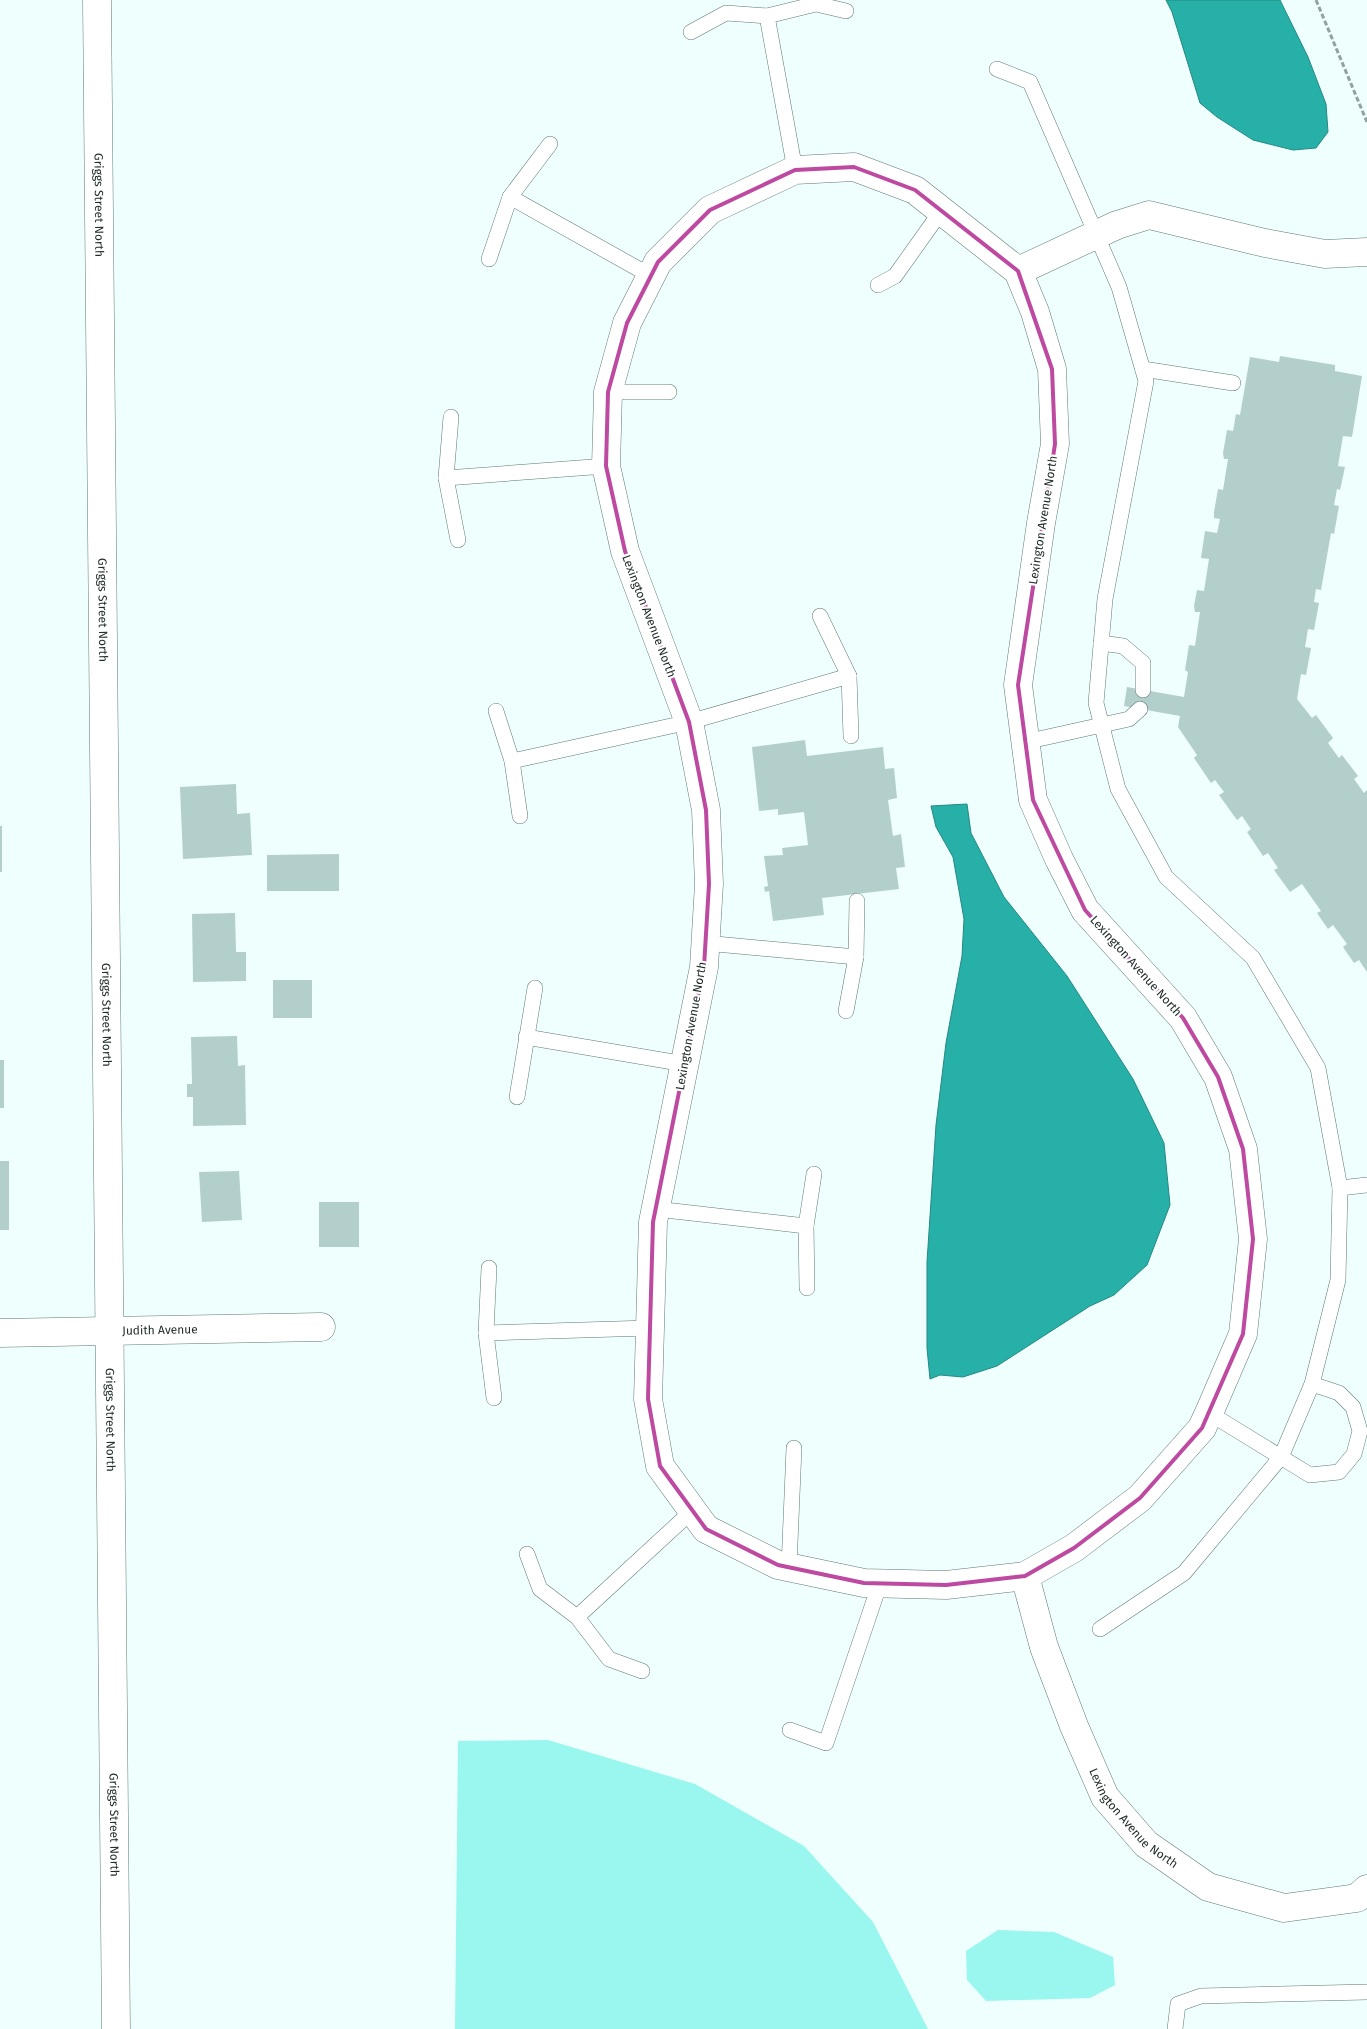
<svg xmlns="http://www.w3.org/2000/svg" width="1367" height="2029" font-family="'Fira Sans',sans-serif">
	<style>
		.green { fill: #99f7ef }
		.water { fill: #26b0a8; stroke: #258982 }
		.building { fill: #b3cfcc }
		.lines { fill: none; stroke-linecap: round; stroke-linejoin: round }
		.service-casing { stroke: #5f7976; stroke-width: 16 }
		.minor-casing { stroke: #5f7976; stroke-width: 29 }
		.path { stroke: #93a19f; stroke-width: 3; stroke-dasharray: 5 2.5; stroke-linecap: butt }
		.service { stroke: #fff; stroke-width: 15 }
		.minor { stroke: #fff; stroke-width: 28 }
		.marked { fill: none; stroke: #be49a1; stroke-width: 4; stroke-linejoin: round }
		.labels { text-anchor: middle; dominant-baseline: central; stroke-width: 4.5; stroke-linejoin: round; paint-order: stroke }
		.street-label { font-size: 12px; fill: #222d2b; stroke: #fff }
	</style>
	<rect width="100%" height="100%" fill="#eefffd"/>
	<g class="green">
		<path d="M548,1740l147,44 109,62 69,76 55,107h-473l3,-288z"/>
		<path d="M998,1930l56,2 59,25 2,28 -25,13 -104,3 -19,-21 -1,-29z"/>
	</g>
	<g class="water">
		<path d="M1166,0h114l28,57 18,47 2,28 -12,16 -23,2 -40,-10 -36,-23 -17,-14 -28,-91z"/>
		<path d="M967,804l4,29 33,64 63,79 66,103 31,64 6,62 -23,60 -33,30 -24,11 -93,60 -34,11 -23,-2 -10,4 -3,-31v-86l9,-137 10,-82 16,-87 2,-37 -11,-62 -17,-30 -5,-21z"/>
	</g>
	<g class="building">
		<path d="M1280,356l55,9v6l27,5 -10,61 -9,-1 -5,30 7,1 -5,23 -3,-1 -3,16 5,1 -5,28 -3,-1 -10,57 -5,-1 -2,13 5,1 -5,27 -6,-1 -3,18 6,1 -5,27 -5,-1 -4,25 15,19 4,-3 17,23 -5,5 11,15 3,-3 16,21 -4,3 10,14 3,-3v182l-8,-12 -5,3 -11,-16 4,-3 -14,-19 -5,4 -11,-16 4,-2 -19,-27 -12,8 -16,-22 4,-2 -10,-15 -5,3 -16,-24 4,-3 -9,-13 -5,4 -18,-25 5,-3 -9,-12 -4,3 -17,-25 3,-3 -19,-28 2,-11 -56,-10 3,-19 57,10 4,-25 -3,-2 4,-25 6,1 5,-34h-5l-1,-6 3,-16 7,1 5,-32 -8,-1 4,-27 12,2 3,-14 -6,-1v-6l4,-23 5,1 5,-31h-4l-1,-6 4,-23 6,1 3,-17 4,1 10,-58 29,5z"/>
		<path d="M805,740l2,16 76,-9 2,22 9,-1 3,30 -9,2 5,36 8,-2 4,33 -9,1 3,21 -77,9 2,17 -51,6 -4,-30 -4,1 -1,-5 4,-1 -4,-30 19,-1 -1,-7 26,-3 -4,-33 -26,3v-6l-19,2 -7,-64z"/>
		<path d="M236,784l1,30 13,-1 2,42 -69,4 -3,-72z"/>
		<rect x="0" y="826" width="2" height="46"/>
		<path d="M339,854v37h-72v-36z"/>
		<path d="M235,913l1,39h10v29l-53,1 -1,-68z"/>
		<rect x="273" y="980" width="39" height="38"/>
		<path d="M237,1036l1,30 7,-1 1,60 -53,1v-29h-6v-13h5l-1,-47z"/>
		<rect x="0" y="1060" width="4" height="48"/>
		<rect x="0" y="1161" width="9" height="69"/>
		<path d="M239,1171l3,49 -40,2 -3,-50z"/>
		<rect x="319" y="1202" width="40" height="45"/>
	</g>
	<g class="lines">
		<g class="service-casing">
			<g id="service">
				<path d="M767,16l28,154"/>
				<path d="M691,32l35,-19 41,3 49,-12 30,7"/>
				<path d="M997,69l33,13 89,205 27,94 -41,218 -9,104 22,86 48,88 87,81 65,110 22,120 -2,92 -26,104 -31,73 -97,116 -84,56"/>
				<path d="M510,197l141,79"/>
				<path d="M489,259l21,-62 40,-53"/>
				<path d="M878,285l17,-9 47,-66"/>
				<path d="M1143,369l90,14"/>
				<path d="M608,392h61"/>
				<path d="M451,417l-5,61 12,62"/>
				<path d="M446,478l160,-12"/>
				<path d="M820,616l29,60 2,60"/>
				<path d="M1101,643l22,3 20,17v27"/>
				<path d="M496,711l16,50 8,55"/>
				<path d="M1025,742l104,-23 11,-10"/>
				<path d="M512,761l177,-39 160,-46"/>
				<path d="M705,943l151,14"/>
				<path d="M846,1011l10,-54 1,-56"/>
				<path d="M526,1037l159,27"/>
				<path d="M517,1097l18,-109"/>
				<path d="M1340,1188l27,-3"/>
				<path d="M656,1209l150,17"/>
				<path d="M489,1268l-3,65 8,65"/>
				<path d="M807,1288l-1,-62 8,-52"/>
				<path d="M486,1333l163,-5"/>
				<path d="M1209,1413l101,62 29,-3 15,-18 6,-23 -7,-24 -14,-14 -27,-9"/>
				<path d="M527,1554l13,35 37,28 32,42 33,12"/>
				<path d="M789,1567l5,-119"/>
				<path d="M577,1617l115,-106"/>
				<path d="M790,1730l36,13 54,-160"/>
				<path d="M1175,2029l3,-25 23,-8 166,-4"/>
			</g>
		</g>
		<g class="minor-casing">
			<g id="minor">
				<path id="s1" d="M97,0l19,2029"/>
				<path d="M854,167l61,23 103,81 17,41 17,57 3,75 -14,79 -23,162 15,115 26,59 26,51 98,108 35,59 25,72 10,90 -10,95 -34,79 -7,15 -62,70 -66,50 -49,28 -79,9 -82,-2 -86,-18 -72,-36 -46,-63 -12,-67 5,-177 51,-255 5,-83 -3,-74 -17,-88 -64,-171 -19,-85 2,-74 19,-69 31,-61 52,-52 85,-40z"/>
				<path d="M1018,271l99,-46 32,-10 116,28 60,11 42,-2"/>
				<path id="s2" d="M0,1333l321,-6"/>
				<path id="s3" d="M1025,1576l19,71 30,79 31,71 41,47 62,43 76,21 73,-10 10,-9"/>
			</g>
		</g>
		<path class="path" d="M1316,0l51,122"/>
		<use href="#service" class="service"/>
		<use href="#minor" class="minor"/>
	</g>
	<path class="marked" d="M854,167l61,23 103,81 34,98 3,75 -37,241 15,115 52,110 98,108 35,59 25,72 10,90 -10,95 -41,94 -62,70 -66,50 -49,28 -79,9 -82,-2 -86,-18 -72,-36 -46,-63 -12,-67 5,-177 51,-255 5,-83 -3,-74 -17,-88 -64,-171 -19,-85 2,-74 19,-69 31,-61 52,-52 85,-40z"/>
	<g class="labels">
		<g class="street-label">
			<text stroke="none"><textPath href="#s1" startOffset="205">Griggs Street North</textPath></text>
			<text transform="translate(1043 520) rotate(-81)">Lexington Avenue North</text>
			<text stroke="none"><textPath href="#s1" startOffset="610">Griggs Street North</textPath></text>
			<text transform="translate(649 616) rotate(69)">Lexington Avenue North</text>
			<text transform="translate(1136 966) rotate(48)">Lexington Avenue North</text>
			<text stroke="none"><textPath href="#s1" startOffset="1015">Griggs Street North</textPath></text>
			<text transform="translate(691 1026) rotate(-80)">Lexington Avenue North</text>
			<text stroke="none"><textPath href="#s2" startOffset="160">Judith Avenue</textPath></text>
			<text stroke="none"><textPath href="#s1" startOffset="1420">Griggs Street North</textPath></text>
			<text stroke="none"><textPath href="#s3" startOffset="270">Lexington Avenue North</textPath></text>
			<text stroke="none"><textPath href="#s1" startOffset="1825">Griggs Street North</textPath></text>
		</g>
	</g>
</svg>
